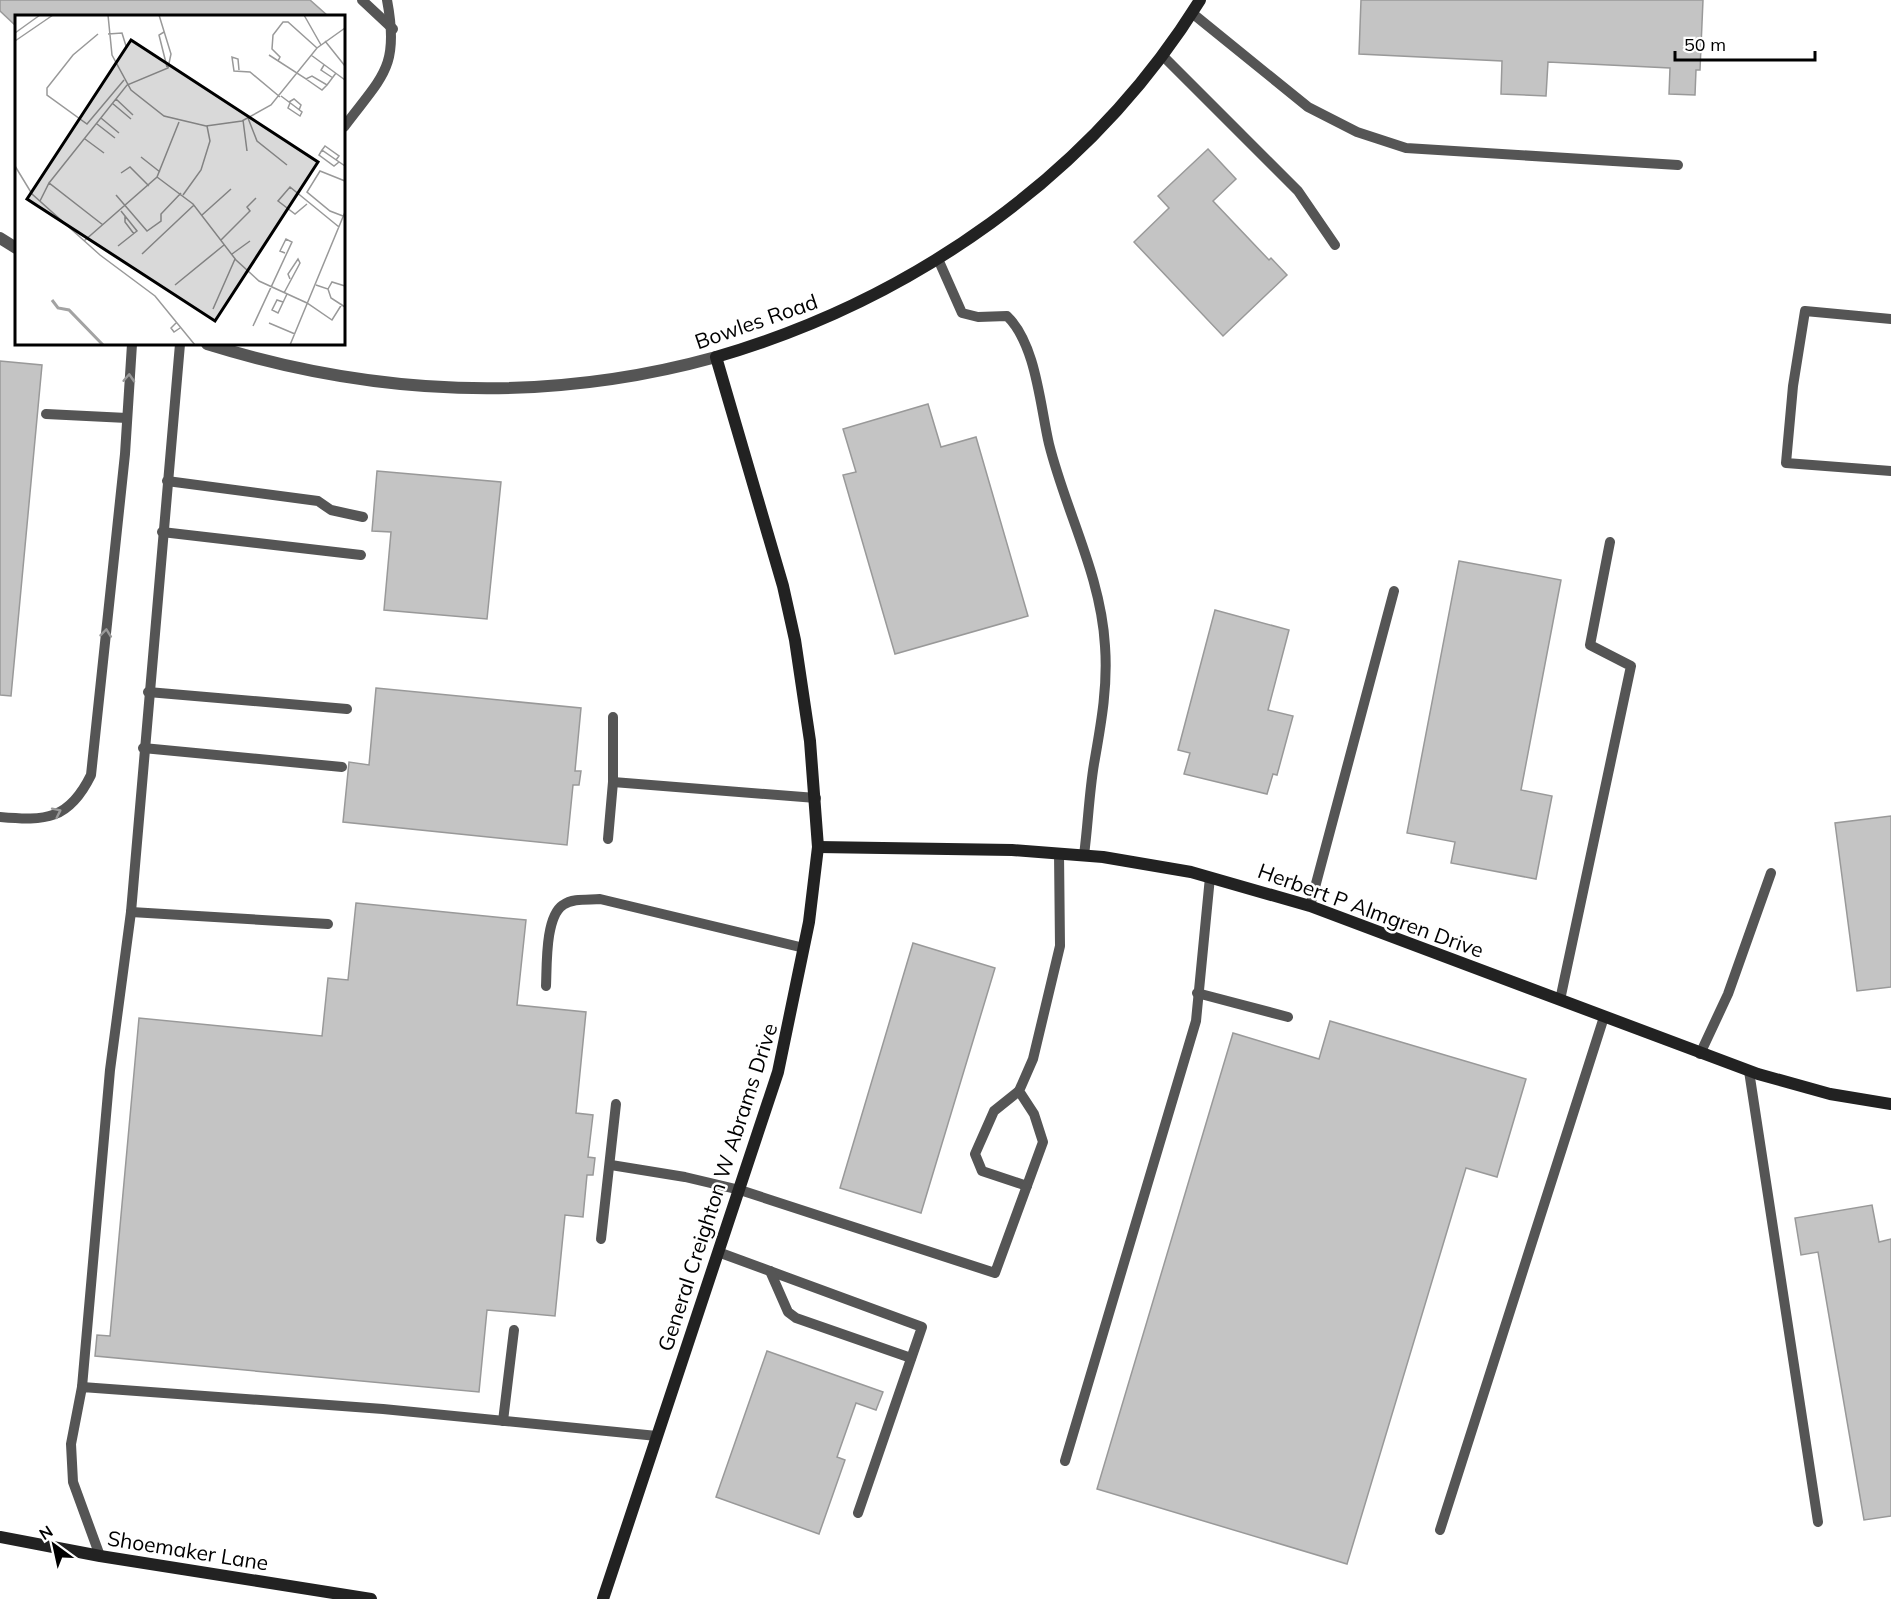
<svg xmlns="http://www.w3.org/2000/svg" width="1891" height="1599" font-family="Mulish,sans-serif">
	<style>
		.building { fill: #c4c4c4; stroke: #999; stroke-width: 1.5 }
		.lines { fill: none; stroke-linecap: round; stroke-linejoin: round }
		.lane { stroke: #555; stroke-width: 10 }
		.street { stroke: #555; stroke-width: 12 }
		.secondary { stroke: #222; stroke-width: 12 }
		.oneway { stroke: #999 }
		.labels { text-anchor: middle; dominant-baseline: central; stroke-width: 5; stroke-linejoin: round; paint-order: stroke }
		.street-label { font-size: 21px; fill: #000; stroke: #fff }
		.inset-river { fill: none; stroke: #a3a3a3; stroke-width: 3 }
		.inset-road { fill: none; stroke: #999; stroke-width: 1.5 }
		.view { fill: #000; fill-opacity: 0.15; stroke: #000; stroke-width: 3 }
		.inset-edge { fill: none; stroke: #000; stroke-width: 3 }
	</style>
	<rect width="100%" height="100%" fill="#fff"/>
	<g class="building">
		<path d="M0,0h310l18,16h-312v10l-16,-15z"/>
		<path d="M1361,0h342l-3,70h-4l-1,25 -26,-1 1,-26 -122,-6 -2,34 -45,-2 1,-33 -143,-7z"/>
		<path d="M1208,149l28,30 -23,22 56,59 2,-2 16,17 -64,61 -89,-94 35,-34 -11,-12z"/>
		<path d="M0,361l42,4 -31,331 -11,-1z"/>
		<path d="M928,404l13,43 35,-10 52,179 -133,38 -52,-179 13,-3 -13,-43z"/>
		<path d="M377,471l124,11 -14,137 -103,-9 7,-78 -19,-1z"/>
		<path d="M1459,561l102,19 -40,210 31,6 -16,83 -85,-16 4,-21 -48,-9z"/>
		<path d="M1215,610l74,20 -21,80 25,6 -16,59 -4,-1 -6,20 -83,-20 6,-21 -12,-3z"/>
		<path d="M376,688l205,20 -6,63h6l-2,14h-6l-6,60 -224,-23 6,-60 20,3z"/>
		<path d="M1891,816v171l-34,4 -22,-168z"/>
		<path d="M356,903l170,17 -9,85 69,7 -10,101 17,2 -5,42 7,1 -2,17h-6l-4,42 -18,-2 -10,101 -68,-6 -8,82 -384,-36 2,-21 13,1 29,-318 183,18 6,-58 20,2z"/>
		<path d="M913,943l82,25 -74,245 -81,-25z"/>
		<path d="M1330,1021l196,58 -29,98 -31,-9 -119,396 -250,-75 136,-456 86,26z"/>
		<path d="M1872,1205l7,37 12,-3v277l-27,4 -46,-268 -17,3 -6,-37z"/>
		<path d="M767,1351l116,41 -7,18 -20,-7 -19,54 8,3 -26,74 -103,-37z"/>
	</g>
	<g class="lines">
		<g class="lane">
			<path d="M362,0l31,29"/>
			<path d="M1192,13l116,94 49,25 49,16 272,17"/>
			<path d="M1162,55l136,136 37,54"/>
			<path d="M344,127c38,-51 56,-59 43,-127"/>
			<path d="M938,259l24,54 16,4 29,-1c29,28 33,89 42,128 17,68 52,131 56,202 3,41 -4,78 -11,118 -5,30 -6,61 -10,91"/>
			<path d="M1891,319l-86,-8 -12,75 -7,77 105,8"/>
			<path d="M46,414l81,4"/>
			<path d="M167,481l151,20 13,9 32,7"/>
			<path d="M162,532l199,23"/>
			<path d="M148,692l199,17"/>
			<path d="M143,748l199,19"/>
			<path d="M613,782l203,16"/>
			<path d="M0,817c46,4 69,3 91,-42l34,-321 7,-110"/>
			<path d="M608,839l5,-57v-65"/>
			<path d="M1310,906l84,-315"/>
			<path d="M131,912l197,12"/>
			<path d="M546,986c1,-20 -1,-69 17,-81 10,-7 25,-5 37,-6l204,49"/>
			<path d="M1197,993l91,24"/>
			<path d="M1560,1000l71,-334 -41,-21 20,-103"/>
			<path d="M1700,1054l28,-60 43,-121"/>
			<path d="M1749,1071l69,451"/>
			<path d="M1019,1091l-25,20 -19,43 7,17 45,15"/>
			<path d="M611,1165l74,12 55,13 255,83 48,-131 -9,-28 -15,-23 14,-32 27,-113 -1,-93"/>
			<path d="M601,1239l15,-135"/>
			<path d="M718,1252l204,75 -64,186"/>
			<path d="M770,1271l18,41 8,6 115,40"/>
			<path d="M82,1387l28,-317 21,-158 49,-568"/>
			<path d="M503,1421l11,-91"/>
			<path d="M1065,1461l131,-440 14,-144"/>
			<path d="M1440,1530l164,-513"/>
			<path d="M100,1556l-27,-74 -2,-38 11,-57 301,22 274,27"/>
		</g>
		<g class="street">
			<path d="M0,238l16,10"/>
			<path d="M207,344c167,52 339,60 509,13"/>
		</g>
		<g class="secondary">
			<path d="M818,847l194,3 91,7 88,15 119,34 448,168 72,20 61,10"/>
			<path d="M0,1537l100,19 271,43"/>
			<path d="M603,1599l175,-527 31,-150 9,-75 -8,-106 -15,-101 -12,-54 -67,-229c196,-57 375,-181 484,-357"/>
		</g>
	</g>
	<defs><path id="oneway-chevron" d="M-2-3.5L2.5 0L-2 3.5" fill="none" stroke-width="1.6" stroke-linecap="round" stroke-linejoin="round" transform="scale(1.5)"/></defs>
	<g class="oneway">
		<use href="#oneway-chevron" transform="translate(129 378) rotate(-87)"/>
		<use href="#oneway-chevron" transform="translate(106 633) rotate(-84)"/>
		<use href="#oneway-chevron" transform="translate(57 812) rotate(-26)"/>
	</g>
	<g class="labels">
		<g class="street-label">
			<text transform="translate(756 321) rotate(-19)">Bowles Road</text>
			<text transform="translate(1371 910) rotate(20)">Herbert P Almgren Drive</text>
			<text transform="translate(717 1187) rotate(-72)">General Creighton W Abrams Drive</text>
			<text transform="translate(188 1550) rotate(9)">Shoemaker Lane</text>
		</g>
	</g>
	<g transform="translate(15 15)">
		<rect width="330" height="330" fill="#fff"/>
		<path class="inset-river" d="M37,285l6,8 11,2 34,35"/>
		<path class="inset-road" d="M93,0l4,40 19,35 33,26 42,10 36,-5 29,-16 46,-57 28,-20M289,0l17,30M149,17l-5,3 8,32M0,18l25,-18M83,19l-25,21 -26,33v7l40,29 37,-44M93,19l14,-1 4,13M0,26l38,-26M310,26l20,25M254,40l37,24 6,-3 15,9 9,-12M296,40l34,25M263,46l2,-4 -8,-8 1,-14 10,-13h5l29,26M309,50l-3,5 12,8M224,55l-1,-11 -6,-2 2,14 16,1 30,25M291,64l16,11 5,-5M266,81l12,9 9,7 -2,4 -12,-8 2,-5M101,84l17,16M274,87l5,-3 7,6 -2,5M97,88l19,16M86,103l18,15M233,103l9,23 30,24M228,105l4,31M82,109l18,14M70,124l19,14M307,135l-3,5 15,11 5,-4M126,142l19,15M321,145l3,-4 -14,-10 -3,4 23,16M0,151l17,28 68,61 55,41 40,49M106,158l9,-6 19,19M142,162l36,27 43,56 23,21 48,22 25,17 10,-16M34,168l78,-98 41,-17 3,-14 -12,-39M101,180l31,36 14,-10v-7l20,-21M168,180l18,-25 9,-29 -3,-15M25,186l9,-18 54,42M292,189l-12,10 -17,-13 12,-14 49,40M187,200l29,-26M110,201v6l9,12M328,201l-13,-5 -23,-19 13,-21 25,10M206,225l29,-29 -3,-4 9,-9M69,226l73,-64 22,-55M103,231l19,-15 -16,-20M127,239l52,-49M217,239l18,-13M160,270l49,-40M301,270l12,4 3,9 14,9M313,274l4,-7 13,4M269,278l16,-30 -2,-4 -10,15 2,5M268,287l-6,-2 -5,10 6,3 9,-19M198,294l22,-50M161,308l-5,5 3,4 6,-4M254,308l26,11M238,311l39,-84 -6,-3 -6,12 5,2M275,330l55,-133"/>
		<path class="view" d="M116,25l187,122 -103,159 -188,-122z"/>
		<rect width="330" height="330" class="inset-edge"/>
	</g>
	<g transform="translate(54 1545) rotate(327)" stroke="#ffffff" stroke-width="4.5" paint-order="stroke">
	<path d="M0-4.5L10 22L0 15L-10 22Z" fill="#000000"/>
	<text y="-9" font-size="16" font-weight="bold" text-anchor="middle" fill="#000000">N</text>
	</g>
	<path d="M1675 51v9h140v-9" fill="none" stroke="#000000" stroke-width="3"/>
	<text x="1684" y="51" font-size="18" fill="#000000" stroke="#ffffff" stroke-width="4.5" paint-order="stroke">50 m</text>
</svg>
